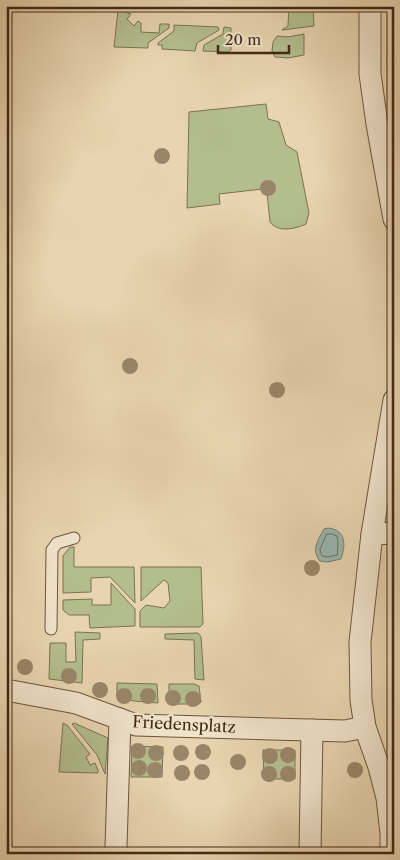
<svg xmlns="http://www.w3.org/2000/svg" width="400" height="860" font-family="'Libre Caslon Text',serif">
	<style>
		.green { fill: #b3bd8e; stroke: #7a7352 }
		.water { fill: #98b7b0; stroke: #767e72 }
		.lines { fill: none; stroke-linecap: round; stroke-linejoin: round }
		.shore { stroke: #6d7063; stroke-width: 1 }
		.lane-casing { stroke: #6c543c; stroke-width: 13 }
		.street-casing { stroke: #6c543c; stroke-width: 23 }
		.lane { stroke: #f0e3cc; stroke-width: 11 }
		.street { stroke: #f0e3cc; stroke-width: 21 }
		.tree { fill: #998668 }
		.labels { text-anchor: middle; dominant-baseline: central; stroke-width: 4.5; stroke-linejoin: round; paint-order: stroke }
		.street-label { font-size: 16px; fill: #422916; stroke: #f0e3cc }
	</style>
	<rect width="100%" height="100%" fill="#e8d4b0"/>
	<filter id="stains"><feTurbulence type="fractalNoise" baseFrequency=".004" numOctaves="4"/><feColorMatrix values="0 0 0 0 .2 0 0 0 0 .09 0 0 0 0 .02 0 0 0 .5 -.17"/></filter>
	<radialGradient id="worn" r=".72"><stop offset=".6" stop-color="#630" stop-opacity="0"/><stop offset="1" stop-color="#630" stop-opacity=".3"/></radialGradient>
	<g class="green">
		<path d="M289,6h24l1,20 -32,4 6,-4z"/>
		<path d="M118,10l13,4 -4,5 7,7 4,-5 3,2v9l18,1 1,-9h9v4l-21,15v5l-34,-1z"/>
		<path d="M174,25l44,2 1,3 -22,13 -2,8 -33,-2v-4h-4v-2l16,-12z"/>
		<path d="M224,27l7,1v22l-3,2 -25,-1 1,-6 19,-11z"/>
		<path d="M304,34v21l-16,3 -13,-1 -3,-6 1,-9 4,-6 11,1z"/>
		<path d="M266,104l2,15 11,3 7,23 11,7 12,61 -3,11c-11,5 -28,9 -36,-2l-3,-29 -5,-4 -43,5 1,10 -33,4 2,-96z"/>
		<path d="M70,547h4v20h60l1,36 -25,-26 -19,1v14l-28,1v-37z"/>
		<path d="M141,567h60l2,57 -3,3h-60v-16l6,-6 18,3 6,-7 -2,-18 -4,-3 -23,21z"/>
		<path d="M111,583l24,26v17l-45,2 -1,-13h-20l-6,-5v-10l29,-1v6h19z"/>
		<path d="M75,632l25,1v6l-17,1 -1,43 -33,-4 1,-36h16v19h10z"/>
		<path d="M198,633l3,4 3,43 -9,-1 -1,-39 -29,-1v-5z"/>
		<path d="M117,683l40,1 1,19 -24,-2 -17,-4z"/>
		<path d="M169,684h25l5,2 2,16 -2,2h-30z"/>
		<path d="M63,723l4,2 23,29 -4,3 4,8 5,-2 3,7v3l-39,-1z"/>
		<path d="M74,723l34,15 -3,36 -8,-19 -25,-31z"/>
		<path d="M132,746l31,1 -1,30h-31z"/>
		<path d="M263,750h32v29h-31z"/>
	</g>
	<path class="water" d="M328,528c18,2 18,16 13,31l-13,3 -8,-1c-9,-11 -2,-21 4,-32z"/>
	<g class="lines">
		<path class="shore" d="M327,534h5l5,2 1,9 -1,10 -9,2 -6,-1 -2,-6z"/>
		<g class="lane-casing">
			<path id="lane" d="M51,629l1,-79 5,-7 17,-5"/>
		</g>
		<g class="street-casing">
			<g id="street">
				<path d="M370,6v68l7,50 17,95"/>
				<path d="M372,534l22,-1"/>
				<path d="M6,690l70,13 60,22 209,6 20,-4"/>
				<path d="M117,854l-1,-7 4,-128"/>
				<path d="M310,854l2,-124"/>
				<path d="M391,854v-21l-4,-35 -8,-31 -14,-40 -4,-27 -1,-58 12,-108 22,-134"/>
			</g>
		</g>
		<use href="#lane" class="lane"/>
		<use href="#street" class="street"/>
	</g>
	<g class="tree">
		<circle cx="162" cy="156" r="8"/>
		<circle cx="268" cy="188" r="8"/>
		<circle cx="130" cy="366" r="8"/>
		<circle cx="277" cy="390" r="8"/>
		<circle cx="312" cy="568" r="8"/>
		<circle cx="25" cy="667" r="8"/>
		<circle cx="69" cy="676" r="8"/>
		<circle cx="100" cy="690" r="8"/>
		<circle cx="124" cy="696" r="8"/>
		<circle cx="148" cy="696" r="8"/>
		<circle cx="173" cy="698" r="8"/>
		<circle cx="193" cy="699" r="8"/>
		<circle cx="138" cy="751" r="8"/>
		<circle cx="203" cy="752" r="8"/>
		<circle cx="156" cy="753" r="8"/>
		<circle cx="181" cy="753" r="8"/>
		<circle cx="288" cy="755" r="8"/>
		<circle cx="270" cy="756" r="8"/>
		<circle cx="238" cy="762" r="8"/>
		<circle cx="139" cy="768" r="8"/>
		<circle cx="155" cy="770" r="8"/>
		<circle cx="355" cy="770" r="8"/>
		<circle cx="202" cy="772" r="8"/>
		<circle cx="182" cy="773" r="8"/>
		<circle cx="269" cy="774" r="8"/>
		<circle cx="288" cy="774" r="8"/>
	</g>
	<g class="labels">
		<g class="street-label">
			<text transform="translate(184 724) rotate(3)">Friedensplatz</text>
		</g>
	</g>
	<rect width="400" height="860" fill="none" stroke="#e8d4b0" stroke-width="25"/>
	<rect x="8" y="8" width="385" height="845" fill="none" stroke="#422916" stroke-width="2.5"/>
	<rect x="12" y="12" width="375" height="835" fill="none" stroke="#422916"/>
	<path d="M218 45v8h71v-8" fill="none" stroke="#422916" stroke-width="2.5"/>
	<text x="225" y="45" font-size="15" fill="#422916" stroke="#f0e3cc" stroke-width="4" paint-order="stroke">20 m</text>
	<rect width="100%" height="100%" filter="url(#stains)"/>
	<rect width="100%" height="100%" fill="url(#worn)"/>
</svg>
